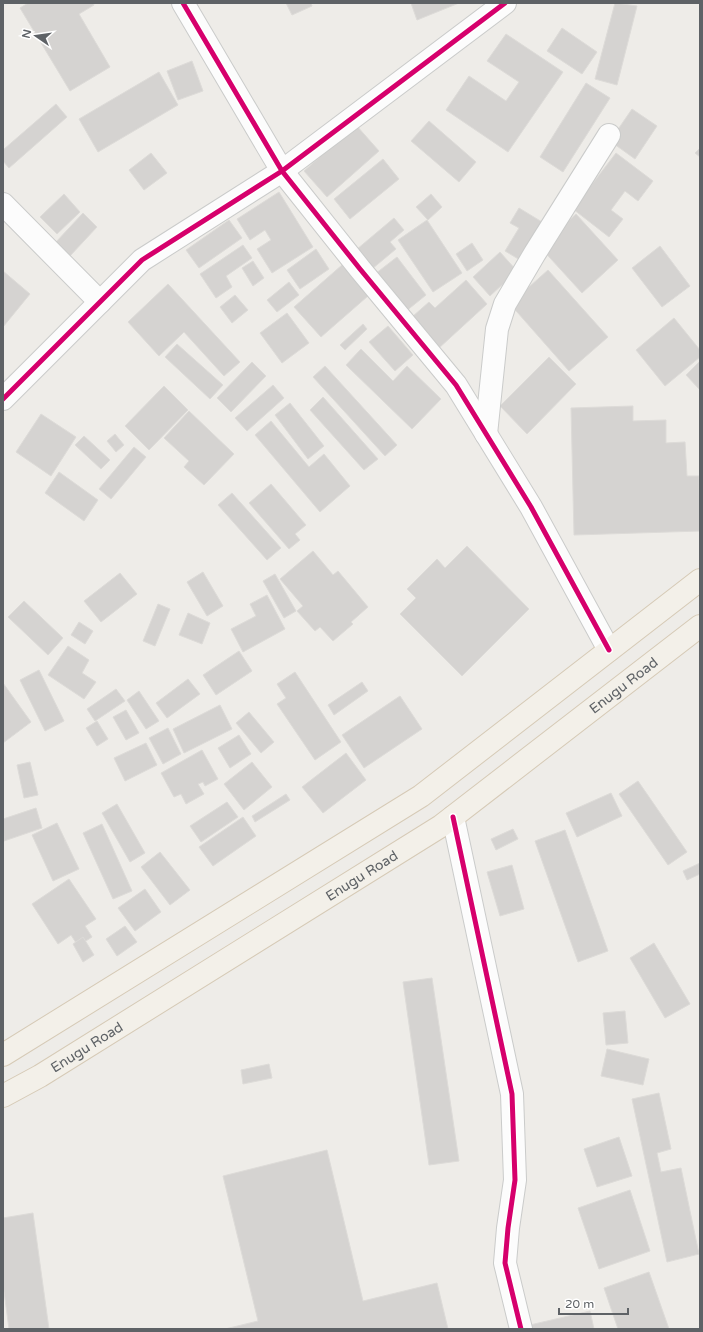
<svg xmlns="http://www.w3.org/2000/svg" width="703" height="1332" font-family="'Varela Round',sans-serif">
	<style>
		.building { fill: #d5d3d1; stroke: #dddbd8 }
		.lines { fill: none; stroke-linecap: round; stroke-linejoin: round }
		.minor-casing { stroke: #cacbca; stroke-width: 24 }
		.major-casing { stroke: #d6cab6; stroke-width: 24 }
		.minor { stroke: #fcfcfc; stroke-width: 22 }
		.major { stroke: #f3f0e9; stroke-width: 22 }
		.cycleway-casing { stroke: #fff; stroke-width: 8 }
		.cycleway { stroke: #d6006c; stroke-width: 5 }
		.labels { text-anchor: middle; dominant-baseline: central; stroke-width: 4; stroke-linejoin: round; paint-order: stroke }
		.street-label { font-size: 14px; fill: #5e6266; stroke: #fff }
	</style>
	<rect width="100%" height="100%" fill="#eeece8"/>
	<g class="building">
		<path d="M28,3h65l1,2 -15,9 31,53 -40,24 -50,-83z"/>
		<path d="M286,3h25l1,3 -20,9z"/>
		<path d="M411,3h48l-42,17z"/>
		<path d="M615,3l22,3 -20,79 -22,-6z"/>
		<path d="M562,28l35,24 -15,22 -35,-23z"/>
		<path d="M506,34l57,38 -55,80 -62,-42 23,-34 37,25 13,-19 -32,-21z"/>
		<path d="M192,61l11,30 -25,9 -11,-29z"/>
		<path d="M159,72l19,33 -80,47 -19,-33z"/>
		<path d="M586,83l24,15 -47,74 -23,-15z"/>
		<path d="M56,104l11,13 -58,51 -6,-7v-11z"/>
		<path d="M632,109l25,17 -22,33 -25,-18z"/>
		<path d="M429,121l47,41 -17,20 -48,-41z"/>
		<path d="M356,125l23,26 -52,46 -23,-26z"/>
		<path d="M700,148v9l-5,-4z"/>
		<path d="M151,153l16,20 -23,17 -15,-20z"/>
		<path d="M616,153l37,28 -15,20 -13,-10 -14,19 12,9 -14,18 -36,-28z"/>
		<path d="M383,159l16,20 -49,40 -16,-20z"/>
		<path d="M279,192l34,55 -41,26 -15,-24 14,-9 -6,-10 -15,10 -13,-21z"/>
		<path d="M64,194l16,18 -23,22 -17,-17z"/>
		<path d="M431,194l11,13 -14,13 -12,-13z"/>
		<path d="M519,208l23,14 -22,38 -15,-9 14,-23 -9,-5z"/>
		<path d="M83,213l14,14 -27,29 -14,-14z"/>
		<path d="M576,214l42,46 -36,33 -42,-46z"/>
		<path d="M394,218l10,12 -14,12 6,7 -24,20 -16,-19z"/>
		<path d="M229,220l13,18 -43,30 -13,-18z"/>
		<path d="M427,220l35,53 -29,19 -35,-52z"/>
		<path d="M472,243l11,17 -16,11 -11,-17z"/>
		<path d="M243,245l9,13 -26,18 6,11 -16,11 -16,-24z"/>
		<path d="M660,246l30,40 -28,21 -30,-39z"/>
		<path d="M316,249l13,20 -29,20 -13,-19z"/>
		<path d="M500,252l17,19 -27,25 -17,-19z"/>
		<path d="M397,257l29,38 -21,17 -30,-38z"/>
		<path d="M253,261l11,17 -11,8 -11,-18z"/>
		<path d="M342,265l26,31 -47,41 -27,-30z"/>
		<path d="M548,270l60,67 -39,34 -59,-67z"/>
		<path d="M3,271l27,23 -27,33z"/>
		<path d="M466,280l21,24 -48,44 -27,-31 17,-15 6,6z"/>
		<path d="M289,282l10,13 -22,17 -10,-12z"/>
		<path d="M168,284l72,78 -16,14 -40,-44 -25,24 -31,-34z"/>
		<path d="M235,295l13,15 -16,13 -12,-16z"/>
		<path d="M287,313l22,30 -27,20 -22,-30z"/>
		<path d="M674,318l26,32v7l-35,29 -29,-36z"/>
		<path d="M363,324l4,5 -22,21 -5,-5z"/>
		<path d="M388,326l25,29 -18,16 -26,-29z"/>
		<path d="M177,344l46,41 -13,14 -45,-42z"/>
		<path d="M361,349l32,32 14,-15 34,33 -29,30 -66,-64z"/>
		<path d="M549,357l27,27 -49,50 -27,-28z"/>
		<path d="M700,361v29l-14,-15z"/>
		<path d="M252,362l14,14 -35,36 -14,-14z"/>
		<path d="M325,366l72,79 -12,11 -72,-79z"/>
		<path d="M273,385l11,13 -37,33 -12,-13z"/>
		<path d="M164,386l24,24 -39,40 -24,-24z"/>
		<path d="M323,397l55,62 -14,11 -54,-60z"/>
		<path d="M290,403l34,43 -16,13 -33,-44z"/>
		<path d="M633,406v15l33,-1v23l19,-1 2,34h12l1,55 -126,4 -3,-127z"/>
		<path d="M189,411l45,43 -30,31 -20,-18 5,-6 -25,-23z"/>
		<path d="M41,414l35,23 -25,39 -35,-24z"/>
		<path d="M271,421l38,46 15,-13 26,32 -30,26 -65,-77z"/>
		<path d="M115,434l9,11 -8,7 -9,-11z"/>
		<path d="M84,436l26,24 -9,9 -26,-24z"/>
		<path d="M134,447l12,10 -35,42 -12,-10z"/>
		<path d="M59,472l39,28 -14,21 -39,-28z"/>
		<path d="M271,484l35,41 -11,9 5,6 -11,9 -40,-46z"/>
		<path d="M232,493l49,55 -14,12 -49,-55z"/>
		<path d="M467,546l62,63 -67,67 -62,-62 16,-16 -9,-9 30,-30 8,9z"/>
		<path d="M313,551l20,24 5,-4 30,36 -17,15 2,2 -20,17 -13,-14 -5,4 -18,-20 6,-5 -23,-27z"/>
		<path d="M203,572l20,34 -16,10 -20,-34z"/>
		<path d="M120,573l17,21 -36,28 -17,-21z"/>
		<path d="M275,574l21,37 -12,7 -21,-37z"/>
		<path d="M267,595l18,34 -42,23 -12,-23 25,-13 -6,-12z"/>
		<path d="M24,601l39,37 -15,17 -40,-38z"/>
		<path d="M158,604l12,5 -15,37 -12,-5z"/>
		<path d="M188,613l22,10 -8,21 -23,-9z"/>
		<path d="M79,622l14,9 -8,13 -14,-9z"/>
		<path d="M68,646l21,14 -7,13 14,9 -12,17 -36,-24z"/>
		<path d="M239,651l13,20 -36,24 -13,-20z"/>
		<path d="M39,670l25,51 -19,10 -25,-51z"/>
		<path d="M295,672l46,70 -26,18 -38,-56 9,-6 -9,-14z"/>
		<path d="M188,679l12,15 -33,24 -11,-15z"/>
		<path d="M362,682l6,9 -34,24 -6,-10z"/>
		<path d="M3,683l28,39 -28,21z"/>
		<path d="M116,689l9,12 -30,20 -8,-12z"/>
		<path d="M139,691l20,30 -13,8 -19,-29z"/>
		<path d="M400,696l22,33 -58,39 -22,-33z"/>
		<path d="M220,705l12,24 -48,24 -11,-24z"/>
		<path d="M126,710l13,23 -13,7 -13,-23z"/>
		<path d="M249,712l25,30 -13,11 -25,-30z"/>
		<path d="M97,721l11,18 -11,7 -11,-18z"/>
		<path d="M168,728l13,26 -18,10 -14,-26z"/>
		<path d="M239,735l12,19 -21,14 -12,-20z"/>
		<path d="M146,743l11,22 -32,16 -11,-23z"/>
		<path d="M202,750l16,29 -13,7 -2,-4 -5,2 6,10 -18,10 -5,-10 -7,3 -13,-24z"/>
		<path d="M346,753l20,27 -43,33 -21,-26z"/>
		<path d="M30,762l8,33 -14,3 -7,-33z"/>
		<path d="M252,762l20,25 -28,23 -20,-26z"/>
		<path d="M638,781l49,71 -19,13 -49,-71z"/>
		<path d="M611,793l11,23 -45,21 -11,-24z"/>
		<path d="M286,794l4,6 -35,22 -3,-6z"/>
		<path d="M227,802l11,15 -37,25 -11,-16z"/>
		<path d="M117,804l28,49 -15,9 -28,-49z"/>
		<path d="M36,808l6,20 -38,13 -1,-22z"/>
		<path d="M243,817l13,19 -43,30 -14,-19z"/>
		<path d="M57,823l22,46 -26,12 -21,-46z"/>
		<path d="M102,824l30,67 -19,8 -30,-66z"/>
		<path d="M513,829l5,10 -22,11 -5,-11z"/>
		<path d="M565,830l43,121 -30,11 -43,-121z"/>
		<path d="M160,852l30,38 -20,15 -29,-38z"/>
		<path d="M700,863v11l-13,6 -4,-9z"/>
		<path d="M512,865l12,44 -24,7 -13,-44z"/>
		<path d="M69,879l27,40 -11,7 7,11 -14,9 -7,-11 -13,9 -26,-40z"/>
		<path d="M145,889l16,23 -26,19 -17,-23z"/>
		<path d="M125,926l12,16 -20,14 -11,-17z"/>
		<path d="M83,937l11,18 -11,7 -10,-18z"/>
		<path d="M654,943l36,61 -25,14 -35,-60z"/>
		<path d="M432,978l27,183 -30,4 -26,-183z"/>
		<path d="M625,1011l3,32 -22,2 -3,-32z"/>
		<path d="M607,1049l42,10 -6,26 -42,-9z"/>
		<path d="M269,1064l3,14 -29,6 -2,-14z"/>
		<path d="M659,1093l12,56 -14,4 4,19 20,-4 18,86 -32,8 -35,-163z"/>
		<path d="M619,1137l13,39 -35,11 -13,-38z"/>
		<path d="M327,1150l36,151 74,-18 11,46h-223l33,-8 -35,-145z"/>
		<path d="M630,1190l20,61 -51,18 -21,-61z"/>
		<path d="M33,1213l16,116h-40l-6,-45v-66z"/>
		<path d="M649,1272l20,57h-51l-14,-41z"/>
		<path d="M590,1311l4,18h-64v-4z"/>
	</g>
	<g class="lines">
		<g class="minor-casing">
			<g id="minor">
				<path d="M183,3l99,168 78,98 96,116 75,122 78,143"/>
				<path d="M3,204l97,98"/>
				<path d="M3,399l139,-139 140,-89 223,-168"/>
				<path d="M486,434l11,-105 8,-25 30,-51 74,-118"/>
				<path d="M453,817l59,277 3,86 -7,48 -3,35 16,66"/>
			</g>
		</g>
		<g class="major-casing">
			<g id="major">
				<path d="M3,1055l418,-259 279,-216"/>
				<path id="s1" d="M3,1096l37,-20 401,-250 259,-200"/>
			</g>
		</g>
		<use href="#minor" class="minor"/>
		<use href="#major" class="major"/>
		<g class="cycleway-casing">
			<g id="cycleway">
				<path d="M183,3l99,168 78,98 96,116 75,122 78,143"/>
				<path d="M3,399l139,-139 140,-89 223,-168"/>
				<path d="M453,817l59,277 3,86 -7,48 -3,35 16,66"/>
			</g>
		</g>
		<use href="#cycleway" class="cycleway"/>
	</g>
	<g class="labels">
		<g class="street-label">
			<text stroke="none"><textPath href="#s1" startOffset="745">Enugu Road</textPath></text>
			<text stroke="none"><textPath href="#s1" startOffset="421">Enugu Road</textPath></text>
			<text stroke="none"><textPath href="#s1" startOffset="97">Enugu Road</textPath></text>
		</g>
	</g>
	<rect width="703" height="1332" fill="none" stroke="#5e6266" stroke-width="8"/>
	<g transform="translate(36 36) rotate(283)" stroke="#ffffff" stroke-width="3" paint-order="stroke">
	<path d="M0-3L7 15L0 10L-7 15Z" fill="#5e6266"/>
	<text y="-6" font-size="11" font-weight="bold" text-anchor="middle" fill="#5e6266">N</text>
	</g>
	<path d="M559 1308v6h69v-6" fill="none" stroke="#5e6266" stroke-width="2"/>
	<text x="565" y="1308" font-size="12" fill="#5e6266" stroke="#ffffff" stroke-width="3" paint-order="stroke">20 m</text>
</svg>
